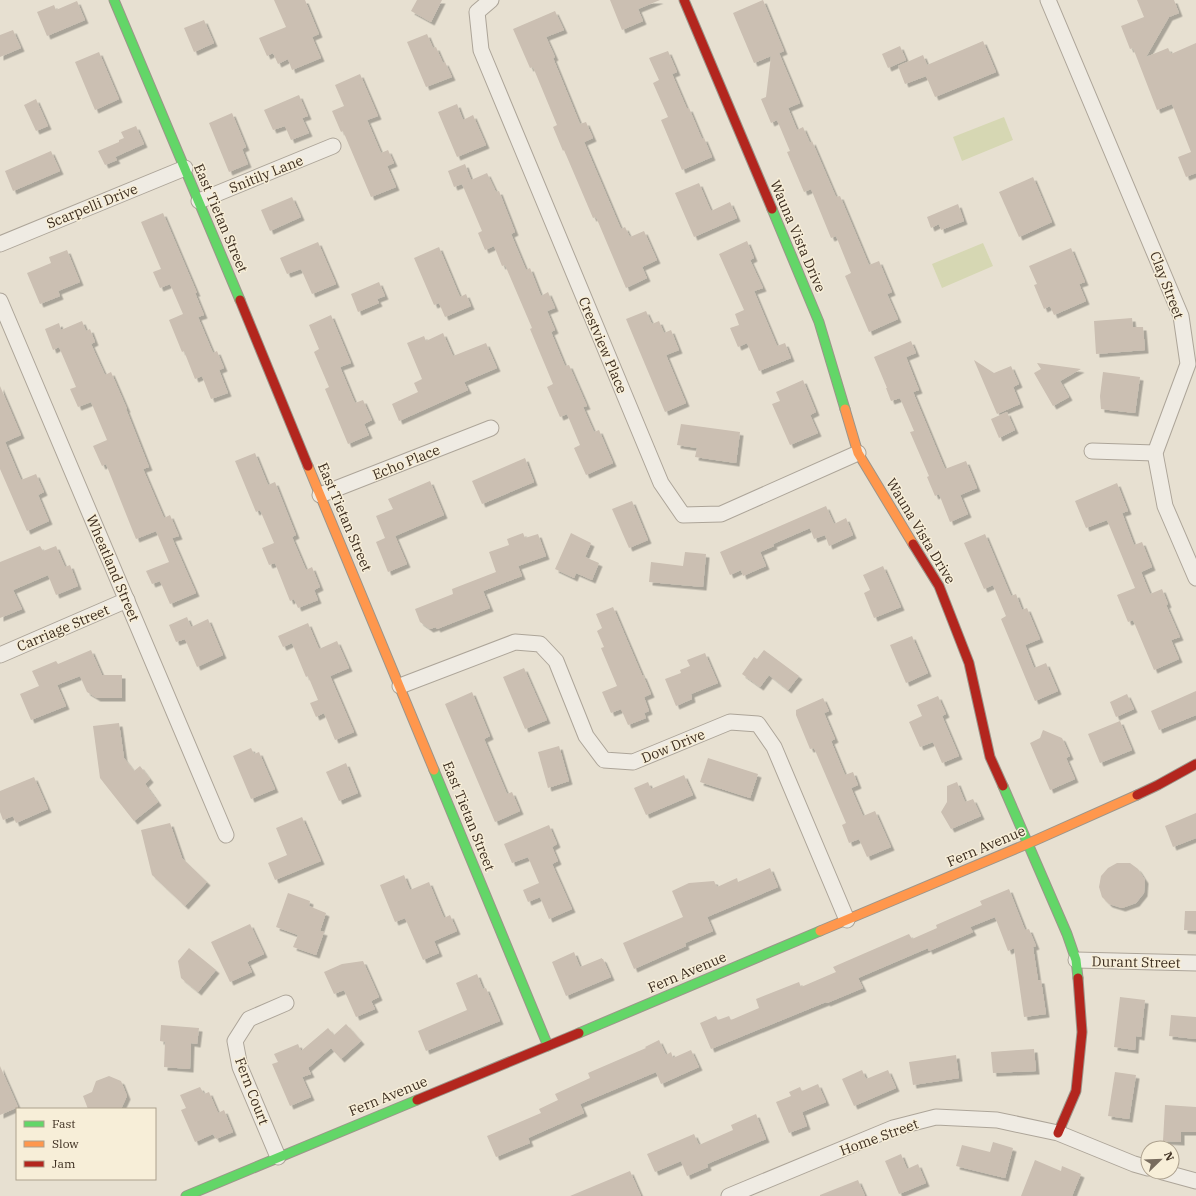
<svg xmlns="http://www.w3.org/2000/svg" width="1196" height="1196" font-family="'IBM Plex Serif',serif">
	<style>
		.green { fill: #d6d7b3 }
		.building { fill: #cbbfb2; filter: url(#shadow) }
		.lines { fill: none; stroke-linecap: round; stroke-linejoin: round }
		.street-casing { stroke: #ada599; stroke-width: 17 }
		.fast-casing { stroke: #9c958a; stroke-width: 11 }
		.slow-casing { stroke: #9c958a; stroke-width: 11 }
		.jam-casing { stroke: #9c958a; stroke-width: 11 }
		.street { stroke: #efebe3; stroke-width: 15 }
		.fast { stroke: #63d668; stroke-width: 9 }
		.slow { stroke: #ff974d; stroke-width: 9 }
		.jam { stroke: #b3261e; stroke-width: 9 }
		.labels { text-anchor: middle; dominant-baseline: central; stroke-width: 3; stroke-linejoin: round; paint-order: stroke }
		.street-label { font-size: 14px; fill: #3d2e20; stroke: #f7eed8 }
	</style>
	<defs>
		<filter id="shadow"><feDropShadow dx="3.5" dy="3.5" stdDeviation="0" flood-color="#0004"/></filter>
	</defs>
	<rect width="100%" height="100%" fill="#e7e0d1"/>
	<g class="green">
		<path d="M1004,117l9,23 -51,21 -9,-24z"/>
		<path d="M983,243l10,23 -51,22 -10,-24z"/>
	</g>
	<g class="building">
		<path d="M274,0h31l14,34 -7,3 9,21 -29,12 -4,-11 -10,5 -5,-11 -6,3 -8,-18 27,-11z"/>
		<path d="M417,0h25l-11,22 -20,-11z"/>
		<path d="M610,0h50l-22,9 5,12 -21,9z"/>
		<path d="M763,0l21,51 -5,2 21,50 -12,5 9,22 6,-3 7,16 2,-2 24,56 4,-1 29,69 10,-4 13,31 -5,2 11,25 -29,13 -24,-56 6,-3 -15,-37 -5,2 -20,-49 -7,3 -17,-40 3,-1 -13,-31 -6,3 -10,-24 5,-2 5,-41 -17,7 -21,-50z"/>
		<path d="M1137,0h37l5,13 -10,4 -23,40 22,-9 3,6 25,-11v130l-10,4 -8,-20 13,-5 -19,-48 -15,6 -24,-62 -3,1 -9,-23 23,-9z"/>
		<path d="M77,1l8,19 -38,16 -10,-24 17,-7 2,5z"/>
		<path d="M555,11l9,19 -18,7 9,20 -2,1 27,66 6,-2 7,16 -9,4 37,87 4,-2 5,10 14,-6 13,29 -15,7 5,11 -21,10 -30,-71 -3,1 -29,-68 -1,1 -10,-24 4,-2 -24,-58 -3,1 -17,-39z"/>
		<path d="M204,20l10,23 -20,9 -10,-24z"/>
		<path d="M13,30l8,18 -21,9v-22z"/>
		<path d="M427,34l6,14 3,-1 7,16 2,-1 7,15 -26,10 -19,-45z"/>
		<path d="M983,41l13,31 -61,25 -9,-21 -21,8 -7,-18 25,-11 4,10z"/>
		<path d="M900,46l6,14 -18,8 -6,-14z"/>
		<path d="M668,51l9,21 -5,2 15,35 2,-1 13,31 2,-1 8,19 -30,13 -21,-50 7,-3 -15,-34 6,-3 -10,-22z"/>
		<path d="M99,52l20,47 -24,11 -20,-48z"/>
		<path d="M360,74l18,42 -11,4 14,33 7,-3 6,13 -7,3 9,21 -25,10 -28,-66 -2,1 -9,-21 12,-5 -9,-21z"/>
		<path d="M299,95l9,21 -6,2 7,15 -18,7 -6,-14 -12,4 -9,-20z"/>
		<path d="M36,99l12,27 -12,5 -12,-26z"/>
		<path d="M457,104l6,16 10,-5 13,30 -29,12 -19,-45z"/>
		<path d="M232,113l14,34 -4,2 6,15 -19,8 -20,-49z"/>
		<path d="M136,126l8,18 -29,13 2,3 -12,5 -7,-14 21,-9v-2l5,-2 -3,-6z"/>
		<path d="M51,151l9,20 -47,20 -8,-20z"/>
		<path d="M465,164l6,16 16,-7 9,19 3,-1 16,41 -4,2 15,36 4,-2 11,28 7,-4 7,16 -8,3 8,19 -4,2 14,34 4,-1 18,41 -4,1 11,25 5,-2 14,33 -27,12 -12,-27 6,-3 -13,-31 -7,3 -13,-30 6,-3 -23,-55 2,-1 -27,-63 -3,1 -8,-20 -9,4 -7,-17 4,-2 -20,-47 -8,3 -6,-16z"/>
		<path d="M1033,177l19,45 -33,15 -20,-45z"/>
		<path d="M699,183l12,28 19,-9 7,16 -43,19 -19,-44z"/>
		<path d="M292,197l9,20 -31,14 -9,-21z"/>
		<path d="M958,204l6,17 -23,9 -2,-6 -8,4 -4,-11z"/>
		<path d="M163,213l34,80h-2l9,22 -6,2 15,36 4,-2 7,17 -5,2 9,23 -17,6 -9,-23 -7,3 -11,-28 -2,1 -13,-32 14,-6 -13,-30 -10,4 -7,-16 8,-3 -20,-47z"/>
		<path d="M747,241l7,17 -4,2 13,28 -9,3 23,55 8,-3 6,15 -32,13 -12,-28 -9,4 -8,-19 9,-3 -4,-11 9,-4 -25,-56z"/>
		<path d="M318,242l18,42 -24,10 -11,-25 -14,5 -7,-16z"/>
		<path d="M439,247l21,50 6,-3 5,12 -26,11 -6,-14 -5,2 -20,-47z"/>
		<path d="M1071,248l14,34 -6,2 7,17 -32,14 -4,-9 -6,3 -10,-24 3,-1 -8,-18z"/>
		<path d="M67,250l13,32 -22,9 2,5 -20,8 -13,-31 24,-10 -2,-6z"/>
		<path d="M379,282l6,14 -8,3 2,4 -21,9 -7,-18z"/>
		<path d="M646,311l6,13 7,-3 5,12 7,-3 8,20 -13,5 20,48 -21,9 -39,-93z"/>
		<path d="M331,315l20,48 -11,4 15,36 8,-3 9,20 -8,4 5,11 -21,9 -23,-55 4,-2 -15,-35 5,-3 -10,-24z"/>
		<path d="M1132,318l1,9h10l2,23 -49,4 -2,-33z"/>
		<path d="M82,321l4,10 4,-2 5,13 -4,2 14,31 6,-3 16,37h-1l23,58 -6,2 21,49 6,-3 9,21 -7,2 24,55 -26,11 -10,-23 -8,3 -6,-13 23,-9 -13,-31 -20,8 -30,-75 -4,2 -9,-20 14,-6 -16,-38 -13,5 -8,-18 6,-2 -17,-40 -6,3 -8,-21 14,-6 2,7z"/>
		<path d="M443,333l10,23 33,-13 11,25 -33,14 4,8 -69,31 -7,-17 26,-12 -4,-9 8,-4 -15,-36 17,-7 2,5z"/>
		<path d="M911,341l5,12 -10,4 13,33 -6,2 32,77 21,-8 11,27 -17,7 8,19 -18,8 -11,-28 -4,2 -8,-19 2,-1 -19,-44 4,-1 -14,-33 -9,3 -5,-13h1l-13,-31z"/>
		<path d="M974,360l20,13 17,-7 8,18 -6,3 7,17 -23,10z"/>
		<path d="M1037,363l44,6 -21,12 9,16 -16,9 -19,-33 7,-4z"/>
		<path d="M1103,372l37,5 -5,36 -34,-4 -1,-13z"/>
		<path d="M803,380l13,32 -6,3 8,18 -28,12 -18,-41 8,-3 -4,-9z"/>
		<path d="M0,386l21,49 -16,7 16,38 15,-6 8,18 -6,3 11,26 -22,10 -27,-62z"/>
		<path d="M1007,412l8,18 -16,8 -8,-19z"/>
		<path d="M681,424l59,8 -4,31 -41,-6 2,-9 -20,-3z"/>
		<path d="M255,453l13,32 7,-3 21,53 -4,2 14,33 6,-3 8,20 -6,3 4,10 -20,8 -4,-9 -4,2 -15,-38 -6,2 -7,-17 12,-5 -14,-33 -4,2 -21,-51z"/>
		<path d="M525,458l9,24 -52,22 -10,-23z"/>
		<path d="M430,481l14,34 -49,21 12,28 -19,8 -12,-30 9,-4 -9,-22 17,-7 -5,-10z"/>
		<path d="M1117,483l11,28 -6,2 12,32 8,-3 10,25 -11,5 9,22 12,-5 6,15 -2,1 14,32 -9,3 8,19 -25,11 -21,-50 -5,2 -11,-27 18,-7 -28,-68 -21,8 -11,-27z"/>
		<path d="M632,501l16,39 -19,8 -17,-39z"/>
		<path d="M826,506l8,18 12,-6 7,17 -24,11 -4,-11 -11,4 -4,-11 -37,16 1,2 -14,6 6,14 -23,10 -2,-6 -11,5 -10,-23z"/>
		<path d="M523,533l2,5 13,-4 8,22 -28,10 4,10 -39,15 7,17 -53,21 -1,-2 -6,2 -10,-7 -5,-13 38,-15 -1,-5 44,-17 -7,-20 20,-7 -2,-6z"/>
		<path d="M571,533l20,10 -6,14 14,6 -7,17 -16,-7 -2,5 -19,-9z"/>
		<path d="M985,534l26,62 5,-2 6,16 5,-2 13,31 -15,6 9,23 12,-5 12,28 -23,10 -34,-82 5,-3 -13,-31 -9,4 -20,-46z"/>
		<path d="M40,546l3,5 13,-5 9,21 5,-2 8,21 -22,9 -8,-20 -35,15 9,19 -22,9v-56z"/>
		<path d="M685,552l21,2 -3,33 -54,-5 2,-20 32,4z"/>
		<path d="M883,566l18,41 -27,11 -10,-25 6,-3 -7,-15z"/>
		<path d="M613,607l29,68h1l8,19 -7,3 5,14 -5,2 2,5 -18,7 -7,-16 -10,4 -9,-21 15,-6 -16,-38 3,-1 -7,-16 5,-3 -6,-14z"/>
		<path d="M187,617l4,10 17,-8 15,36 -26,12 -12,-28 -9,3 -7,-17z"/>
		<path d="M308,623l11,26 18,-8 12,27 -19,8 24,56 -19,8 -11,-27 -8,4 -6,-14 8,-3 -10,-24 -2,1 -14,-34 -9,4 -5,-11z"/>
		<path d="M912,636l16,37 -22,10 -16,-38z"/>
		<path d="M91,650l11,25h20v23h-25l-10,-6 -7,-16 -23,9 9,21 -35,14 -11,-26 19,-8 -7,-15 24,-10 2,3z"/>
		<path d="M764,650l35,26 -11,14 -19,-15 -9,12 -18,-13 12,-17 3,2z"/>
		<path d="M705,653l13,30 -27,11 1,5 -16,7 -11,-27 16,-6 -1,-3 10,-4 -3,-6z"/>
		<path d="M524,668l23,52 -22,9 -22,-52z"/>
		<path d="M1196,691v24l-37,15 -8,-19z"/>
		<path d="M472,692l18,44 -6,3 23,55 5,-2 8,19 -25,11 -50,-118z"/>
		<path d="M1127,694l7,15 -18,8 -6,-15z"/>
		<path d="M938,696l8,18 -4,2 17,40 -17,7 -9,-21 -13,5 -11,-25 13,-6 -5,-11z"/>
		<path d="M823,698l6,13 -5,2 11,26 -4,2 14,34 8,-3 5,13 -7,3 12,28 12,-5 16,36 -24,10 -8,-18 -10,4 -7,-18 4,-2 -32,-75 -4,1 -14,-34v-5z"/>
		<path d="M1120,721l12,29 -32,13 -12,-29z"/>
		<path d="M119,723l5,35 10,13 6,-5 10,13 -5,5 13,18 -24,19 -34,-43 -7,-52z"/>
		<path d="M1043,730l19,8 8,18 -4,2 9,21 -25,11 -20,-47 10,-5z"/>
		<path d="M559,746l10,35 -21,7 -10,-36z"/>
		<path d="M251,748l3,6 5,-2 16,37 -24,10 -18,-43z"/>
		<path d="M708,758l50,16 -8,24 -50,-16z"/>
		<path d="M346,763l12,30 -19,8 -13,-29z"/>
		<path d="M684,775l9,20 -47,20 -12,-27 14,-6 3,7z"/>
		<path d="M34,777l14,32 -32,14 -3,-7 -10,4 -3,-8v-21z"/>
		<path d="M957,782l8,20 8,-3 8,17 -30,13 -10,-17 6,-10v-16z"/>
		<path d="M1196,813v25l-23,9 -8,-21z"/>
		<path d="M302,817l19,44 -46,19 -7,-17 19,-8 -11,-27z"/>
		<path d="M170,823l12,35 25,24 -22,24 -33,-31 -11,-45z"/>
		<path d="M549,825l8,19 -5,3 6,14 -6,3 20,45 -23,10 -9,-22 -12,5 -5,-12 16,-7 -11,-26 -16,6 -8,-19z"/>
		<path d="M1117,863h13l8,6 7,11 -1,13 -8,10 -14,5 -13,-4 -7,-7 -3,-10 2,-11 7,-8z"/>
		<path d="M770,868l8,19 -71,30 6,14 -28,12 1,3 -52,23 -11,-26 60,-26 -11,-26 17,-8 25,-2 3,6 20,-9 1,4z"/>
		<path d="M404,875l6,15 19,-8 15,36 6,-3 7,16 -23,10 5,12 -16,7 -18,-42 -10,4 -15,-37z"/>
		<path d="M1009,889l16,41 4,-1 7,17 -3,1 5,33h3l5,34 -22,3 -10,-69 -6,3 -13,-34 -25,10 3,5 -44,19 -1,-3 -70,30 5,10 -36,15 -1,-1 -115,47 -11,-26 16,-7 2,4 11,-4 2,4 28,-12 -3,-9 43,-17 2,5 35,-15 -3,-5 76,-33 3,5 25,-11 -1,-3 46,-20 -2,-4z"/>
		<path d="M288,893l22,8 -1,5 17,7 -6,18 4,1 -8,23 -23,-8 5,-12 -22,-8z"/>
		<path d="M1185,911h11v20l-12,-1z"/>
		<path d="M250,924l14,30 -17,8 5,10 -22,10 -19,-40z"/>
		<path d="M189,948l27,22 -18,22 -17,-14 -3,-17z"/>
		<path d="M574,952l6,15 22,-9v1h1l8,18 -45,19 -14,-34z"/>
		<path d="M363,961l16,36 -8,4 4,8 -19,8 -12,-27 -10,4 -10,-22 18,-8z"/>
		<path d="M477,974l6,15 3,-1 14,33 -74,30 -8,-20 49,-21 -11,-27z"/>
		<path d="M1120,997l25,3 -4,37 -5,-1 -1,14 -21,-3z"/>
		<path d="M1171,1015l25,2v22l-27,-3z"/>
		<path d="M346,1024l15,17 -20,18 -10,-11 -23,20 3,6 -9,3 9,20 -21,9 -18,-42 6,-2 -4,-8 24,-10 3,7 27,-23 6,7z"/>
		<path d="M161,1025l38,3 -2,16 -6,-1 -1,26 -26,-2 1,-25 -5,-1z"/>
		<path d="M659,1040l7,15 5,-3 2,6 18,-8 8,17 -38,17 -5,-12 -76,32 4,9 -56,25 2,5 -34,14 -9,-21 54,-23 -2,-4 19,-9 -3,-6 35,-16 -2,-5 58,-25 -1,-1z"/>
		<path d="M1034,1049l2,22 -43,2 -2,-21z"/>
		<path d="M956,1055l3,23 -46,7 -4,-23z"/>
		<path d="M0,1066l18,41 -18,8z"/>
		<path d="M862,1070l4,9 22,-9 8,18 -42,18 -12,-27z"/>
		<path d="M1115,1072l21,3 -7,44 -21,-3z"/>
		<path d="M109,1076l12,5 6,15 -6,13h-33l-5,-13 9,-4 4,-11z"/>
		<path d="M818,1084l8,18 -24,10 5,14 -18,7 -13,-31 15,-6 -2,-4 11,-5 2,4z"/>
		<path d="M200,1087l4,7 5,-2 9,21 6,-3 9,22 -17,7 -3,-5 -18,8 -14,-32 5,-2 -6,-13z"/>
		<path d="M1165,1105l31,2v25h-15v10l-18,-1z"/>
		<path d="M756,1114l10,25 -59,25 1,3 -21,9 -6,-15 -26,11 -8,-18 47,-20 5,11 34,-15 -2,-5z"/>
		<path d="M993,1142l20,6 -8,30 -49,-12 6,-21 28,7z"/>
		<path d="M901,1154l6,15 11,-5 8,19 -27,11 -14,-33z"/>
		<path d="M1035,1160l26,11 1,-5 19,8 -9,22h-51z"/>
		<path d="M630,1171l11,25h-71z"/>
		<path d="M858,1180l7,16h-45v-1z"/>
	</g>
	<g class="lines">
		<g class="street-casing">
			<g id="street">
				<path d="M491,0l-14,12 4,38 180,433 22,32 38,-1 137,-61"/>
				<path d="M1048,0l133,316 7,48 -33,89 10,53 31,72"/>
				<path d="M199,201l134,-55"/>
				<path d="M0,244l185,-76"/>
				<path d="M0,301l226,534"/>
				<path d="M1092,451l63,2"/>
				<path d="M320,495l171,-67"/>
				<path d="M0,655l127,-55"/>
				<path d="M400,686l115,-44 25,2 16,17 30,75 18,24 29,2 97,-40 28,2 16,23 73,173"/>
				<path d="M1076,960l120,3"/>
				<path d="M278,1157l-38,-90 -5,-26 14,-22 37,-16"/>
				<path d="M1163,1172l33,9"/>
				<path d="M729,1196l164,-68 43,-11 61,3 61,13 76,31 14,4"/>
			</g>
		</g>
		<g class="fast-casing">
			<g id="fast">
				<path d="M114,0l126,300"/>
				<path d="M772,209l47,113 26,87"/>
				<path d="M434,770l114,276"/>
				<path d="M1003,786l64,148 9,26 2,18"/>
				<path d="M579,1033l241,-102"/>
				<path d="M186,1196l231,-96"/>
			</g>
		</g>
		<g class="slow-casing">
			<g id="slow">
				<path d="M845,409l13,44 55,91"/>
				<path d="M308,466l126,304"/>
				<path d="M820,931l207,-87 110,-49"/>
			</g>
		</g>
		<g class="jam-casing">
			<g id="jam">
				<path d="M684,0l88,209"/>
				<path d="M240,300l68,166"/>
				<path d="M913,544l26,42 30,77 21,94 13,29"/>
				<path d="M1137,795l21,-10 38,-21"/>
				<path d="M417,1100l162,-67"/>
				<path d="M1058,1133l18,-42 6,-59 -4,-54"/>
			</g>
		</g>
		<use href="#street" class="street"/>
		<use href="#fast" class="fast"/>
		<use href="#slow" class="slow"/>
		<use href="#jam" class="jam"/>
	</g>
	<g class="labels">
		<g class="street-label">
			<text transform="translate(266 174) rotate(-22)">Snitily Lane</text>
			<text transform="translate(92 206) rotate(-22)">Scarpelli Drive</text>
			<text transform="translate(221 218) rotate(67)">East Tietan Street</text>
			<text transform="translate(798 236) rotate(67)">Wauna Vista Drive</text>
			<text transform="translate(1167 285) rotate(69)">Clay Street</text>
			<text transform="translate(603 345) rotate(67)">Crestview Place</text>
			<text transform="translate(406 462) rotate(-22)">Echo Place</text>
			<text transform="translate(345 517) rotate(67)">East Tietan Street</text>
			<text transform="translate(921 531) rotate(59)">Wauna Vista Drive</text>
			<text transform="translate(113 568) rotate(67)">Wheatland Street</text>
			<text transform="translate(63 628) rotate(-23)">Carriage Street</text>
			<text transform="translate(673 746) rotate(-22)">Dow Drive</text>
			<text transform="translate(469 816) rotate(68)">East Tietan Street</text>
			<text transform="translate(986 846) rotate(-23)">Fern Avenue</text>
			<text transform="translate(1136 962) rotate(1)">Durant Street</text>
			<text transform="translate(687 972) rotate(-23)">Fern Avenue</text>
			<text transform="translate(252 1091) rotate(69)">Fern Court</text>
			<text transform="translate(388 1096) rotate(-22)">Fern Avenue</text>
			<text transform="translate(879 1137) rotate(-20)">Home Street</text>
		</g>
	</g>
	<rect x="16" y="1108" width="140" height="72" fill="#f7eed8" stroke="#ada18e"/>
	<rect x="24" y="1121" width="20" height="6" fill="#63d668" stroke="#ada18e"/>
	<text x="52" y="1128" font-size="12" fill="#3d2e20">Fast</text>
	<rect x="24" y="1141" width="20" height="6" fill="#ff974d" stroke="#ada18e"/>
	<text x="52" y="1148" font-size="12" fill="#3d2e20">Slow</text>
	<rect x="24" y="1161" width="20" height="6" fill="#b3261e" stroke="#ada18e"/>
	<text x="52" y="1168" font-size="12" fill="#3d2e20">Jam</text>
	<g transform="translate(1160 1160) rotate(67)"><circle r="19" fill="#f7eed8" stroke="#ada18e"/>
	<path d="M0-3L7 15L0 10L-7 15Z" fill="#786c5e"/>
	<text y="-6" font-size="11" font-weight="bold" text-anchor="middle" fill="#3d2e20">N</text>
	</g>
</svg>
